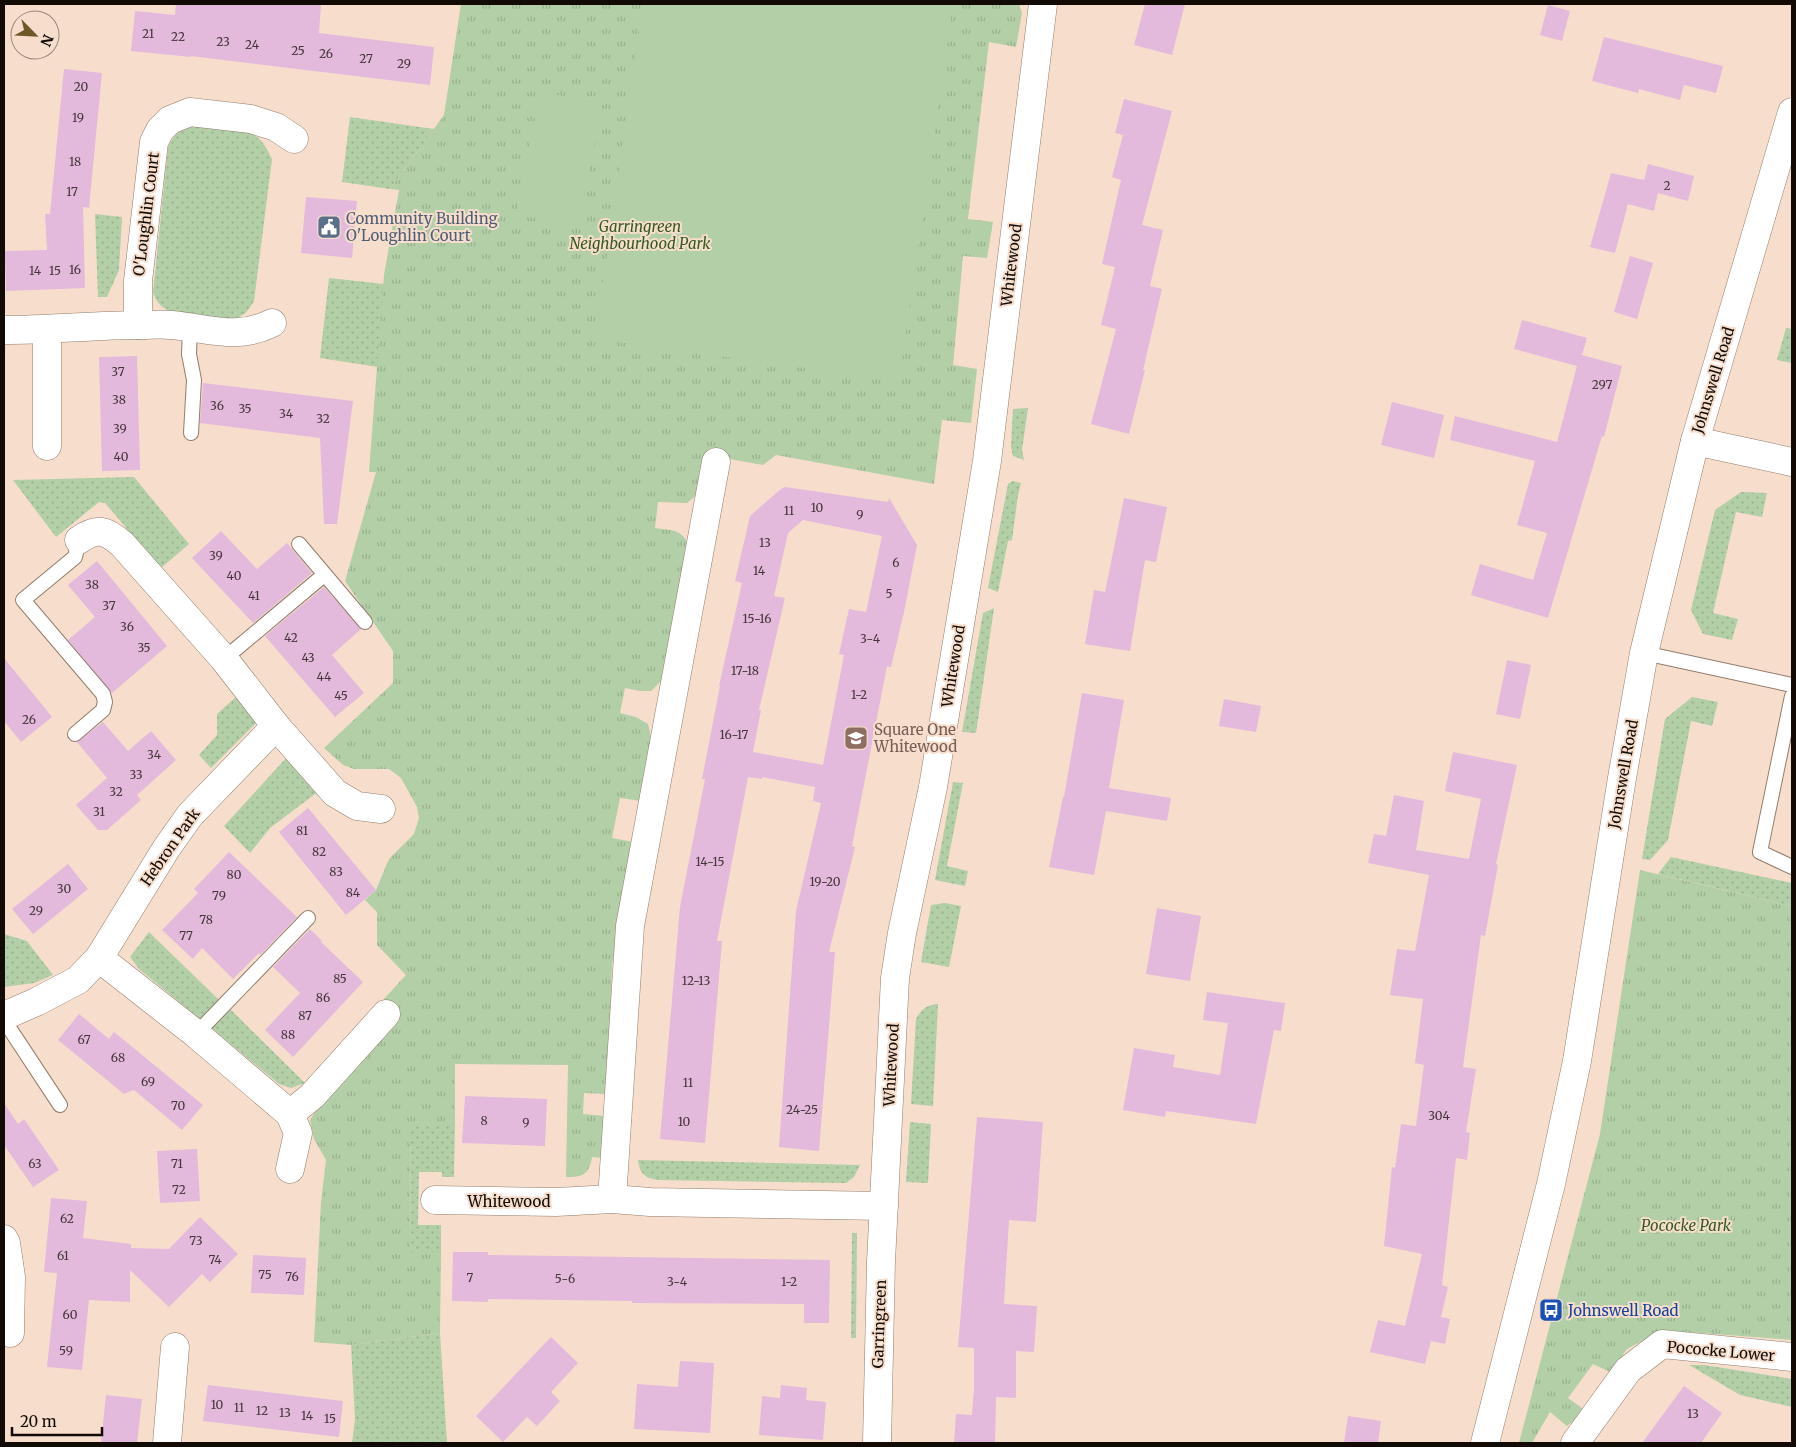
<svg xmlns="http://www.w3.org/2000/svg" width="1796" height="1447" font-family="Merriweather,serif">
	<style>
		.grass { fill: url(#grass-dots) }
		.park { fill: url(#park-tufts) }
		.pitch { fill: #b2cfa7 }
		.building { fill: #e3b9dc; fill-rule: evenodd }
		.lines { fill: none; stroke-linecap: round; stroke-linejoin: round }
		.service-casing { stroke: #927c6b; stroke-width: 16 }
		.minor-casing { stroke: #927c6b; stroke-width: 29 }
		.tertiary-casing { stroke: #927c6b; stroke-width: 29 }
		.service { stroke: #fff; stroke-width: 14 }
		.minor { stroke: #fff; stroke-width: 28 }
		.tertiary { stroke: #fff; stroke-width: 28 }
		.labels { text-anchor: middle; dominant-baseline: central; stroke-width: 4; stroke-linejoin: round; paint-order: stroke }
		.number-label { font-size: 12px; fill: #46363b }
		.street-label { font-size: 15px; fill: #110a05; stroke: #f7decc }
		.service-label { font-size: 15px; fill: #4e5e75; stroke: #f7decc; text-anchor: start }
		.park-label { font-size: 15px; font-style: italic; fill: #325a21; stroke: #f7decc }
		.education-label { font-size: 15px; fill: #785e54; stroke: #f7decc; text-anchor: start }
		.transit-label { font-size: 15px; fill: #164399; stroke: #f7decc; text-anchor: start }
	</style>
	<defs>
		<pattern id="grass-dots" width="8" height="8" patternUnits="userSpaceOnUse" patternTransform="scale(1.25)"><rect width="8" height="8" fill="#b2cfa7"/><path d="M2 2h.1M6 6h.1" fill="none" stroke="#98b08e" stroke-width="1.8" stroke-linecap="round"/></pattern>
		<pattern id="park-tufts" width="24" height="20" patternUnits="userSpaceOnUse" patternTransform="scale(1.25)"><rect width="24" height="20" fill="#b2cfa7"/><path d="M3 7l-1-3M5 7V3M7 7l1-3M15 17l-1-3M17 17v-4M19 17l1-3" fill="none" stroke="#98b08e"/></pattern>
	</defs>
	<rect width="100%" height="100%" fill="#f7decc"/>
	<g class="grass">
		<path d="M350,117l84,12 -44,60 -48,-7z"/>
		<path d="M189,125l60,7c13,6 17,15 23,27l-18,142c-6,11 -11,15 -22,19l-61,-8c-10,-5 -15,-10 -18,-20l15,-144c5,-12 10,-17 21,-23z"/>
		<path d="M95,214l27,3 -3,53 -12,27h-9z"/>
		<path d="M329,278l55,6 -6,83 -58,-9z"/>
		<path d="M1786,328l6,1v34l-15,-3z"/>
		<path d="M1028,408l-6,42 2,10 -11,-4 -2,-9 2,-38z"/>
		<path d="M134,477l55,67 -28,24 -56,-65 -6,-1 -43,35 -43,-57z"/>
		<path d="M1013,481l8,2 -3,12 -6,45 -4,1 -10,51 -10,-4 20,-104z"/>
		<path d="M1741,492l26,1 -5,24 -26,-5 -23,101 25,6 -6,21 -29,-6 -12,-24 24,-100z"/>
		<path d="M994,608l-18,125 -14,-1 21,-119z"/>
		<path d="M237,696l22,24 -48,48 -12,-13 18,-20v-21z"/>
		<path d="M1692,697l26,5 -6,24 -21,-5 -23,119 -18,20 -8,-1 23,-140z"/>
		<path d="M287,757l32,34 -49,37 -20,25 -26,-27z"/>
		<path d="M953,782l10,1 -16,83 21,5 -3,15 -30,-6z"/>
		<path d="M1671,857l121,26v23l-134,-32z"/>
		<path d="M945,903l16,3 -12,61 -28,-5 10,-57z"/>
		<path d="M149,932l70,68 -18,20 -62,-51 -9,-12z"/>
		<path d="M4,934l23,7 26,34 -19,8 -30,4z"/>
		<path d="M938,1004l-5,102 -22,-2 5,-85c6,-10 10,-14 22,-15z"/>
		<path d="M229,1008l76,75 -14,5 -12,-4 -69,-57z"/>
		<path d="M910,1122l21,2 -3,59 -22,-1z"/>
		<path d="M411,1123l44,1 -1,53h-12v-5h-23l-1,53h23v28l-31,-1z"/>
		<path d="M638,1160l222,5 -6,12 -8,6 -189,-3c-14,-3 -17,-7 -19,-20z"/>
		<path d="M852,1233h5l-1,105h-5z"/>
		<path d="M440,1333l7,110h-95l3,-24 -4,-74z"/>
		<path d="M1689,1365h15l88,14v28l-52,-12z"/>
	</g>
	<g class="park">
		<path d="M461,4h558l3,9 -6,34 -27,-5 -21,177 25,3 -6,36 -24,-2 -10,109 24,4 -6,54 -29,-3 -8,64 -158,-29 -13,10 -56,-10 -7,37 -13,11 -29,-1 -3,26c19,3 25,0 35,18l-25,131 -14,14h-11l-15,-3 -5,25 16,4 12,7 4,18 -11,59 -21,-3 -8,40 22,4 -22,123 -5,129 -23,-1 -1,21 22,2 -2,42 -11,-1c-3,18 -9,20 -26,20l2,-112 -113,-1v60h-44l-1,128h31l-1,81 -89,12 -37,-3 7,-140 5,-42 -12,-21 -4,-19 11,-17 77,-86 -15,-17 23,-25 -29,-30v-33l-12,-12 11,-10 13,-31 25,-25 5,-16 -2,-11 -16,-29 -12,-9h-35l-11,-4 -19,-17 69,-65v-32l-48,-70 31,-109h-7l15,-197 15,-85 -9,-1 54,-74z"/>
		<path d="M1640,870l152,36v434l-130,-10 -35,19 -17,23 -17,-8 -25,34 18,13 -19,15 -17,-14 -18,31h-13l81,-309z"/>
	</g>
	<g class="pitch">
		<path d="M643,4h310l-54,377 -304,-42z"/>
		<path d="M550,93l47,11 4,10 -22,106 -10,6 -47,-11 -5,-8 21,-105z"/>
	</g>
	<g class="building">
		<path d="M176,4h145l-2,29 115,14 -4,38 -239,-29v1l-60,-6 4,-40 40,4z"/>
		<path d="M1145,4h40l-13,51 -38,-10z"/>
		<path d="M1548,5l22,6 -8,30 -22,-6z"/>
		<path d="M1604,37l119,29 -7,27 -32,-8 -4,15 -41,-11 -1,4 -46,-12z"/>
		<path d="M64,69l38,4 -13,135 -6,-1 2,81 -79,3 -1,-40 42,-1 -2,-36h5z"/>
		<path d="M1124,99l48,12 -30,114 21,5 -13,56 12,3 -19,81h2l-16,64 -38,-10 25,-95 -15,-4 14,-58 -13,-3 19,-84 -9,-3 11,-42 -8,-2z"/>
		<path d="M1648,164l46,12 -6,25 -30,-8 -4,18 -26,-7 -13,49 -25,-6 21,-74 33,7z"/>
		<path d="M306,197l51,4 -5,57 -51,-5z"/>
		<path d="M1630,256l23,7 -16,56 -23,-7z"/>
		<path d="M1522,320l65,18 -5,17 40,11 -18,71 -2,-1 -54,182 -77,-23 9,-31 53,16 14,-47 -30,-8 18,-64 -85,-21 5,-24 102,26 20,-76 -63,-17z"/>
		<path d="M137,356l3,114 -38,1 -3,-114z"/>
		<path d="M203,383l150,18 -16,123h-13l-4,-86 -120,-15z"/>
		<path d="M1392,402l52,13 -10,43 -53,-13z"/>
		<path d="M785,487l103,15 1,-4 28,47 -13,67 -13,55 -4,-1 -35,180 3,1 -26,105h6l-16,199 -40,-4 17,-236 25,-108 -8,-2 2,-14 -53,-10v2l-14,-2 -31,164h5l-17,202 -45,-4 20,-232 25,-128h-3l18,-93h-1l23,-103 -7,-2 15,-65 31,-27zM803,520l79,16 -16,76 -17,-3 -10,45 5,1 -21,110 -70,-13 8,-42h-2l26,-112 -11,-2 14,-63z"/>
		<path d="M1124,498l43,9 -11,55 -11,-2 -15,91 -45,-7 9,-54 11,2z"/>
		<path d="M221,531l36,38 30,-26 25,30 -59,50 -61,-65z"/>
		<path d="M97,561l70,85 -55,47 -44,-53 27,-23 -27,-32z"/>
		<path d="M324,587l37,42 -29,26 32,38 -29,24 -70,-81z"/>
		<path d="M4,658l48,59 -31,25 -17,-21z"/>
		<path d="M1507,660l24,5 -11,54 -24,-5z"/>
		<path d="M1082,693l42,7 -15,88 62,10 -4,23 -61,-10 -12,64 -45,-8 14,-70h1z"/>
		<path d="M1224,699l37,7 -5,26 -37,-6z"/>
		<path d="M103,722l25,29 23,-20 25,29 -39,35 4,5 -34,30h-9l-22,-25 31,-27 -30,-36z"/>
		<path d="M1453,752l64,13 -21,99 2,1 -13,71 -4,-1 -18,132 13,2 -10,63 4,1 -3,27 -11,-2 -14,127 6,2 -7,30 9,2 -5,25 -14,-3 -6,23 -55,-12 8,-32 27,6 17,-72 -38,-8 8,-79 3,1 6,-44 15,2 8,-61 -9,-2 8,-64 -33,-4 7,-46 18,2 14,-76 -61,-12 6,-29 12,2 8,-41 30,6 -8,49 53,9 12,-60 -36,-8z"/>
		<path d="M308,808l68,82 -30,25 -67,-83z"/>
		<path d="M229,852l68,65 -37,38 -1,-2 -26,26 -31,-31 -9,11 -31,-29 36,-37 -4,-4z"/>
		<path d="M68,864l20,25 -55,45 -21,-25z"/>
		<path d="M1157,908l44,8 -11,65 -44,-7z"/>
		<path d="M310,929l12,12 -1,1 42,40 -70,75 -28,-27 35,-37 -27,-26z"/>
		<path d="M1207,992l78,11 -4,28 -7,-1 -18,94 -90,-13 -1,6 -42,-7 11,-62 41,7 -2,12 47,8 8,-52 -25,-3z"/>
		<path d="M79,1014l30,25 5,-7 89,73 -21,25 -48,-40 -10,4 -66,-54z"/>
		<path d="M465,1096l82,3 -2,47 -83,-3z"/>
		<path d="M4,1103l14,21 6,-5 35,51 -26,17 -29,-42z"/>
		<path d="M977,1117l66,5 -7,100 -27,-2 -5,84 33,2 -3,46 -18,-1v47l-20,-1 -1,46h-41l2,-29 16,1 2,-27v-40l-16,-1z"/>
		<path d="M197,1149l3,52 -40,2 -3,-52z"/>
		<path d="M51,1198l36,3 -4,37 48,6v4l38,1 31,-32 38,37 -28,28 -8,-8 -33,33 -39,-37v32l-41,-2 -7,70 -35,-3 10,-94 -13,-1z"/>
		<path d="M453,1252h35v3l342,5 -1,63h-25v-19l-172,-1v-2l-144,-2v3l-36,-1z"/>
		<path d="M253,1255l53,3 -2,37 -53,-2z"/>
		<path d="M551,1337l27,26 -27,29 9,9 -23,25 -10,-9 -24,25 -27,-26z"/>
		<path d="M680,1361l34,2 -4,70 -76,-4 3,-45 41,3z"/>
		<path d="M208,1385l135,16 -4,36 -136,-16z"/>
		<path d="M781,1385l26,3 -1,12 20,2 -3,38 -64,-5 3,-39 18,2z"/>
		<path d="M1684,1386l38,27 -21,30h-59z"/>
		<path d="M106,1395l36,4 -5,44h-36z"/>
		<path d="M1348,1416l33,5 -3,22h-34z"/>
	</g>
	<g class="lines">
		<g class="service-casing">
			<g id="service">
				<path d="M190,327l-1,27 5,26 -3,53"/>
				<path d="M299,544l66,78"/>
				<path d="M1644,653l148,32"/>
				<path d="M224,659l100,-84"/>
				<path d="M1792,696l-32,156 32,15"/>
				<path d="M75,734l28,-24 2,-8 -2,-8 -80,-94 52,-43 4,-17"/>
				<path d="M4,1020l56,85"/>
				<path d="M196,1034l112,-116"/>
			</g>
		</g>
		<g class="minor-casing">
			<g id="minor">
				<path d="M138,325v-44l16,-139 6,-12 10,-10 20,-8 61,7 25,8 18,12"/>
				<path d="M4,330c46,0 91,-5 137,-5 10,0 20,-1 30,0 38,3 65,16 101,-2"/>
				<path d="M47,330v116"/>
				<path d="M1695,441l97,21"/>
				<path d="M79,540c18,-13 27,-10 43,4l102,115 52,67 59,67 22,13 24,3"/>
				<path d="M99,958l67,-109 24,-34 86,-89"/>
				<path d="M4,1016l32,-14 42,-22 21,-22 97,76 94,80 8,19 -8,36"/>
				<path d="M290,1114l22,-18 74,-82"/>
				<path d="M612,1199l18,-273 86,-464"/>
				<path d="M435,1200l121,2 56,-3 38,3 234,4"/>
				<path d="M4,1239l2,4 5,34 -1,56"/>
				<path d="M167,1443l8,-96"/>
				<path d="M877,1443l4,-181 14,-284 7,-45 31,-146 54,-326 56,-457"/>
				<path d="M1575,1443l53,-73 34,-26 130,13"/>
			</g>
		</g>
		<g class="tertiary-casing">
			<path id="tertiary" d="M1485,1443l66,-259 26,-123 45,-283 22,-125 51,-212 97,-329"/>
		</g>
		<use href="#service" class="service"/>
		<use href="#minor" class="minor"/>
		<use href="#tertiary" class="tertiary"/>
	</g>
	<defs>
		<g id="civic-square" transform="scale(1.25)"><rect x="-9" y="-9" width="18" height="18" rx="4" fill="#5c6f8a" stroke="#f7decc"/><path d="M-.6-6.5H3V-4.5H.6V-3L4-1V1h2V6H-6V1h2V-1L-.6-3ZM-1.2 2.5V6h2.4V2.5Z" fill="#fff"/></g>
		<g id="school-square" transform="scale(1.25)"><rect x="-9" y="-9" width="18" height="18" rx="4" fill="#8d6e63" stroke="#f7decc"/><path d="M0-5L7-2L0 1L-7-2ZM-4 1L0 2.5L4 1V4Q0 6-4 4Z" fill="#fff"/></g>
		<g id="bus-square" transform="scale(1.25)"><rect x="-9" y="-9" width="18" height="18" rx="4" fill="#1a4fb4" stroke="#f7decc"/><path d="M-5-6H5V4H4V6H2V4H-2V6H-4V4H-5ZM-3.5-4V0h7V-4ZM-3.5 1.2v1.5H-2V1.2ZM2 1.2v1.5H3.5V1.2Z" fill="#fff"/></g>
	</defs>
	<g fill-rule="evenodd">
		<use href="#civic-square" x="329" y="227"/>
		<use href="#school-square" x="856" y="738"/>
		<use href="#bus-square" x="1551" y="1310"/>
	</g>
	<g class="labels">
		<g class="number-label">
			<text x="148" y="33">21</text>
			<text x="178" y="36">22</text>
			<text x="223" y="41">23</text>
			<text x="252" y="44">24</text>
			<text x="298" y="50">25</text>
			<text x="326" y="53">26</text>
			<text x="366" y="58">27</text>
			<text x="404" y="63">29</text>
			<text x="81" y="86">20</text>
			<text x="78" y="117">19</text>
			<text x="75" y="161">18</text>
			<text x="1667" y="185">2</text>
			<text x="72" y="191">17</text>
			<text x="75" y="269">16</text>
			<text x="35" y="270">14</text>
			<text x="55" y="270">15</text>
			<text x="118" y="371">37</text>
			<text x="1602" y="384">297</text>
			<text x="119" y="399">38</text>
			<text x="217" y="405">36</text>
			<text x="245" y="408">35</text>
			<text x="286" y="413">34</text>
			<text x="323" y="418">32</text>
			<text x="120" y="428">39</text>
			<text x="121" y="456">40</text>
			<text x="817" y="507">10</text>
			<text x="789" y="510">11</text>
			<text x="860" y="514">9</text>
			<text x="765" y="542">13</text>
			<text x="216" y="555">39</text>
			<text x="896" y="562">6</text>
			<text x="759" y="570">14</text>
			<text x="234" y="575">40</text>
			<text x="92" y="584">38</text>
			<text x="889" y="593">5</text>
			<text x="254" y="595">41</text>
			<text x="109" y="605">37</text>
			<text x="757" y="618">15-16</text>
			<text x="127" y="626">36</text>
			<text x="291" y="637">42</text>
			<text x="870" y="638">3-4</text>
			<text x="144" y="647">35</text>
			<text x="308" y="657">43</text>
			<text x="745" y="670">17-18</text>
			<text x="324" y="676">44</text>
			<text x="859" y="694">1-2</text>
			<text x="341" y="695">45</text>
			<text x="29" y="719">26</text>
			<text x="734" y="734">16-17</text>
			<text x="154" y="754">34</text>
			<text x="136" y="774">33</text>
			<text x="116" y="791">32</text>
			<text x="99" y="811">31</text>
			<text x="302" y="830">81</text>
			<text x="319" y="851">82</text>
			<text x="710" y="861">14-15</text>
			<text x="336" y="871">83</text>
			<text x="234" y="874">80</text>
			<text x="825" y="881">19-20</text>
			<text x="64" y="888">30</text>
			<text x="353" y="892">84</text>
			<text x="219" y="895">79</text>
			<text x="36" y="910">29</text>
			<text x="206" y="919">78</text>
			<text x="186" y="935">77</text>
			<text x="340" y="978">85</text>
			<text x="696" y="980">12-13</text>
			<text x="323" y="997">86</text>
			<text x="305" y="1015">87</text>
			<text x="288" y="1034">88</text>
			<text x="84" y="1039">67</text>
			<text x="118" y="1057">68</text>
			<text x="148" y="1081">69</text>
			<text x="688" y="1082">11</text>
			<text x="178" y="1105">70</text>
			<text x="802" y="1109">24-25</text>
			<text x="1439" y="1115">304</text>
			<text x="484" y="1120">8</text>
			<text x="684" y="1121">10</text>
			<text x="526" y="1122">9</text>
			<text x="35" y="1163">63</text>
			<text x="177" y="1163">71</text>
			<text x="179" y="1189">72</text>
			<text x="67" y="1218">62</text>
			<text x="196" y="1240">73</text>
			<text x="63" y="1255">61</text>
			<text x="215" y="1259">74</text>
			<text x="265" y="1274">75</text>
			<text x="292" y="1276">76</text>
			<text x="470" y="1277">7</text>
			<text x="565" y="1278">5-6</text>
			<text x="677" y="1281">3-4</text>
			<text x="789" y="1281">1-2</text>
			<text x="70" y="1314">60</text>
			<text x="66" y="1350">59</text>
			<text x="217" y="1404">10</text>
			<text x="239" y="1407">11</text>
			<text x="262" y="1410">12</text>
			<text x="285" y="1412">13</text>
			<text x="1693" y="1413">13</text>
			<text x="307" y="1415">14</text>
			<text x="330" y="1418">15</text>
		</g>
		<g class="street-label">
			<text transform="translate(146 214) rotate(-83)">O'Loughlin Court</text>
			<text transform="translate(1011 265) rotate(-83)">Whitewood</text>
			<text transform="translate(1713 380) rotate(-73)">Johnswell Road</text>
			<text transform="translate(953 666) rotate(-81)">Whitewood</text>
			<text transform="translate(1623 774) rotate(-80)">Johnswell Road</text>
			<text transform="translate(170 847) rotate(-55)">Hebron Park</text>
			<text transform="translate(891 1065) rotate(-87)">Whitewood</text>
			<text x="509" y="1201">Whitewood</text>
			<text transform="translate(879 1324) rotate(-88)">Garringreen</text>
			<text transform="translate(1721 1351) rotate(5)">Pococke Lower</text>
		</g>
		<g class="service-label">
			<text x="346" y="218">Community Building<tspan x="346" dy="17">O'Loughlin Court</tspan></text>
		</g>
		<g class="park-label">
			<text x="640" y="226">Garringreen<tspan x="640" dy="17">Neighbourhood Park</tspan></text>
			<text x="1686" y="1225">Pococke Park</text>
		</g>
		<g class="education-label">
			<text x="874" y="729">Square One<tspan x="874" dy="17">Whitewood</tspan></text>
		</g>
		<g class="transit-label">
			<text x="1568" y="1310">Johnswell Road</text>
		</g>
	</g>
	<rect width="1796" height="1447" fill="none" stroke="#110a05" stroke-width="10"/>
	<g transform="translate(35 35) rotate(114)"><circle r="24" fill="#f7decc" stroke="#9b897c"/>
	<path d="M0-4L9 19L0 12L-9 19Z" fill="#6f5828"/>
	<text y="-8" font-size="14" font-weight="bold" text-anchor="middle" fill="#110a05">N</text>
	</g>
	<path d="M12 1427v8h90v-8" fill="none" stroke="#110a05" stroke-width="2.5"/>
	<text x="20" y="1427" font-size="15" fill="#110a05" stroke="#f7decc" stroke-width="4" paint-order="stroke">20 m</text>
</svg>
